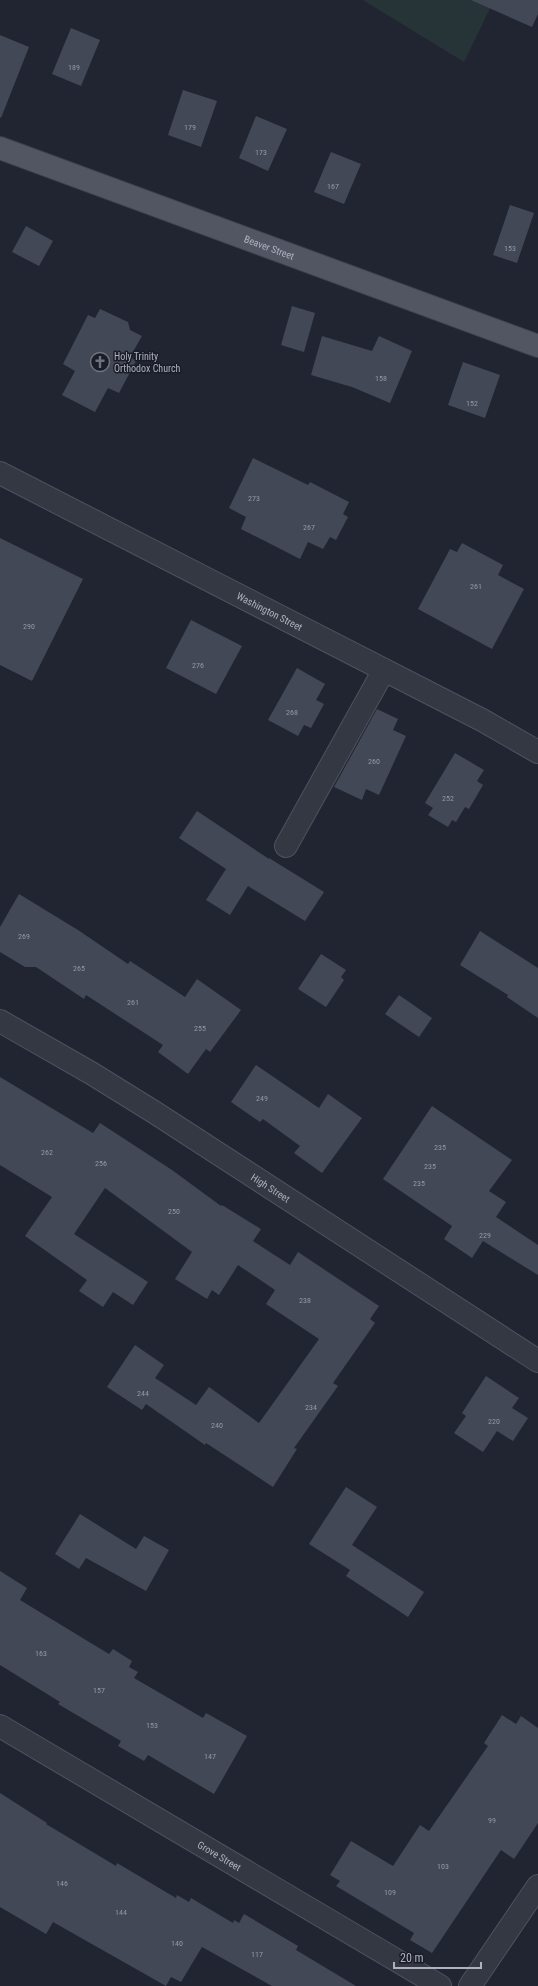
<svg xmlns="http://www.w3.org/2000/svg" width="538" height="1986" font-family="'Roboto Condensed',sans-serif">
	<style>
		.green { fill: #273437 }
		.building { fill: #434856 }
		.lines { fill: none; stroke-linecap: round; stroke-linejoin: round }
		.minor-casing { stroke: #4f525e; stroke-width: 24 }
		.major-casing { stroke: #3e414c; stroke-width: 24 }
		.minor { stroke: #343843; stroke-width: 22 }
		.major { stroke: #525663; stroke-width: 22 }
		.labels { text-anchor: middle; dominant-baseline: central; stroke-width: 3; stroke-linejoin: round; paint-order: stroke }
		.number-label { font-size: 8px; fill: #9398a6 }
		.street-label { font-size: 10px; fill: #aeb2c0; stroke: #1a1d27 }
		.poi-label { font-size: 10px; fill: #aeb2c0; stroke: #1a1d27; text-anchor: start }
	</style>
	<rect width="100%" height="100%" fill="#212532"/>
	<path class="green" d="M363,0h131l-30,62z"/>
	<g class="building">
		<path d="M471,0h67v14l-6,13z"/>
		<path d="M71,28l29,12 -19,46 -29,-12z"/>
		<path d="M0,35l29,12 -28,71 -1,-1z"/>
		<path d="M183,90l34,11 -16,46 -33,-12z"/>
		<path d="M256,116l31,13 -19,42 -29,-13z"/>
		<path d="M331,152l30,12 -17,40 -30,-12z"/>
		<path d="M510,205l24,8 -17,50 -24,-8z"/>
		<path d="M26,226l27,15 -14,25 -27,-14z"/>
		<path d="M292,306l23,7 -11,39 -23,-7z"/>
		<path d="M100,309l28,13 2,8 12,6 -12,21 6,4 -17,32 -11,-5 -13,24 -33,-17 13,-24 -12,-7 25,-49 7,3z"/>
		<path d="M322,336l50,15 7,-15 33,15 -22,52 -38,-16 -41,-12z"/>
		<path d="M463,362l37,13 -15,43 -37,-13z"/>
		<path d="M253,458l55,27 2,-3 39,20 -6,12 5,3 -12,23 -6,-3 -7,12 -15,-7 -8,17 -59,-30 5,-12 -17,-9z"/>
		<path d="M0,538l83,41 -51,102 -32,-16z"/>
		<path d="M462,543l41,22 -5,10 26,14 -32,60 -74,-40 32,-60 7,3z"/>
		<path d="M191,620l51,26 -26,48 -50,-26z"/>
		<path d="M297,668l28,16 -9,16 8,4 -13,24 -7,-3 -6,11 -30,-16z"/>
		<path d="M377,709l21,10 -5,11 13,6 -27,59 -13,-6 -4,11 -28,-13z"/>
		<path d="M455,753l29,17 -7,11 6,4 -14,24 -4,-2 -9,15 -4,-2 -4,7 -20,-12 5,-7 -8,-5z"/>
		<path d="M197,811l72,48v-1l55,34 -19,29 -57,-35 -18,29 -24,-15 20,-31 -47,-31z"/>
		<path d="M19,894l59,36 50,34 2,-3 55,36 12,-18 44,31 -31,42 -4,-3 -18,25 -30,-22 5,-7 -77,-50 -2,4 -48,-32h-11l-25,-15v-25z"/>
		<path d="M480,931l58,37v50l-31,-21 1,-2 -48,-30z"/>
		<path d="M321,954l25,16 -5,7 3,3 -18,27 -28,-18z"/>
		<path d="M399,995l33,23 -13,19 -34,-23z"/>
		<path d="M256,1065l63,43 9,-14 34,24 -40,55 -28,-20 6,-7 -37,-27 -3,3 -29,-20z"/>
		<path d="M0,1077l93,56 7,-10 72,47 49,36 1,-1 39,24 -8,12 37,24 8,-13 81,54 -9,13 5,4 -42,60 5,3 -44,62 3,1 -24,38 -67,-44 -1,2 -59,-41 -4,6 -35,-23 28,-42 29,20 -9,13 41,27 13,-18 50,36 60,-84 -53,-35 9,-14 -37,-25 -19,30 -7,-5 -5,9 -32,-20 17,-27 -87,-64 -31,46 74,48 -15,23 -20,-13 -10,15 -24,-16 8,-11 -62,-44 27,-39 -52,-32z"/>
		<path d="M432,1106l80,54 -23,31 17,11 -10,15 42,28v30l-55,-34 -11,17 -28,-19 8,-13 -69,-47z"/>
		<path d="M486,1376l33,22 -7,10 16,10 -15,23 -16,-10 -14,21 -29,-19 12,-17 -4,-3z"/>
		<path d="M346,1487l31,20 -25,38 72,47 -16,25 -62,-41 4,-6 -41,-26z"/>
		<path d="M80,1514l56,35 8,-13 25,14 -23,41 -60,-33 -7,11 -24,-15z"/>
		<path d="M0,1571l27,17 -7,12 89,54 4,-5 19,12 -3,6 9,5 -4,6 69,40 3,-5 41,23 -33,58 -66,-39 -4,6 -26,-15 3,-5 -63,-37 2,-2 -60,-37z"/>
		<path d="M502,1715l14,9 5,-8 17,12v95l-24,36 -13,-9 -69,103 -22,-13 4,-7 -78,-47 4,-5 -10,-6 21,-34 42,25 27,-41 9,6 59,-85 -4,-3z"/>
		<path d="M0,1793l47,30 -1,1 70,42 1,-3 59,35 1,-3 12,7 2,-4 42,25 1,-3 5,3 5,-9 54,32 -2,4 60,36h-84l-70,-39 -21,35 -10,-5 -5,9 -113,-64 -7,12 -46,-27z"/>
	</g>
	<g class="lines">
		<g class="minor-casing">
			<g id="minor">
				<path id="s1" d="M0,473l482,247 56,32"/>
				<path d="M286,846l98,-176"/>
				<path id="s2" d="M0,1021l91,52 63,39 384,249"/>
				<path id="s3" d="M0,1726l440,260"/>
				<path d="M470,1986l68,-100"/>
			</g>
		</g>
		<g class="major-casing">
			<g id="major">
				<path id="s4" d="M0,148l538,198"/>
			</g>
		</g>
		<use href="#minor" class="minor"/>
		<use href="#major" class="major"/>
	</g>
	<defs>
		<g id="church-ring" transform="scale(1)"><circle r="9.5" fill="#1a1d27" stroke="#6b7280" stroke-width="1.5"/><path d="M-1.2-6h2.4v3.5h3.3v2.4h-3.3V6h-2.4V-.1h-3.3v-2.4h3.3Z" fill="#6b7280"/></g>
	</defs>
	<g fill-rule="evenodd">
		<use href="#church-ring" x="100" y="362"/>
	</g>
	<g class="labels">
		<g class="number-label">
			<text x="74" y="67">189</text>
			<text x="190" y="127">179</text>
			<text x="261" y="152">173</text>
			<text x="333" y="186">167</text>
			<text x="510" y="248">153</text>
			<text x="381" y="378">158</text>
			<text x="472" y="403">152</text>
			<text x="254" y="498">273</text>
			<text x="309" y="527">267</text>
			<text x="476" y="586">261</text>
			<text x="29" y="626">290</text>
			<text x="198" y="665">276</text>
			<text x="292" y="712">268</text>
			<text x="374" y="761">260</text>
			<text x="448" y="798">252</text>
			<text x="24" y="936">269</text>
			<text x="79" y="968">265</text>
			<text x="133" y="1002">261</text>
			<text x="200" y="1028">255</text>
			<text x="262" y="1098">249</text>
			<text x="440" y="1147">235</text>
			<text x="47" y="1152">262</text>
			<text x="101" y="1163">256</text>
			<text x="430" y="1166">235</text>
			<text x="419" y="1183">235</text>
			<text x="174" y="1211">250</text>
			<text x="485" y="1235">229</text>
			<text x="305" y="1300">238</text>
			<text x="143" y="1393">244</text>
			<text x="311" y="1407">234</text>
			<text x="494" y="1421">220</text>
			<text x="217" y="1425">240</text>
			<text x="41" y="1653">163</text>
			<text x="99" y="1690">157</text>
			<text x="152" y="1725">153</text>
			<text x="210" y="1756">147</text>
			<text x="492" y="1820">99</text>
			<text x="443" y="1866">103</text>
			<text x="62" y="1883">146</text>
			<text x="390" y="1892">109</text>
			<text x="121" y="1912">144</text>
			<text x="177" y="1943">140</text>
			<text x="257" y="1954">117</text>
		</g>
		<g class="street-label">
			<text stroke="none"><textPath href="#s4" startOffset="287">Beaver Street</textPath></text>
			<text stroke="none"><textPath href="#s1" startOffset="303">Washington Street</textPath></text>
			<text stroke="none"><textPath href="#s2" startOffset="318">High Street</textPath></text>
			<text stroke="none"><textPath href="#s3" startOffset="255">Grove Street</textPath></text>
		</g>
		<g class="poi-label">
			<text x="114" y="356">Holy Trinity<tspan x="114" dy="12">Orthodox Church</tspan></text>
		</g>
	</g>
	<path d="M394 1962v6h87v-6" fill="none" stroke="#aeb2c0" stroke-width="2"/>
	<text x="400" y="1962" font-size="12" fill="#aeb2c0" stroke="#1a1d27" stroke-width="3" paint-order="stroke">20 m</text>
</svg>
